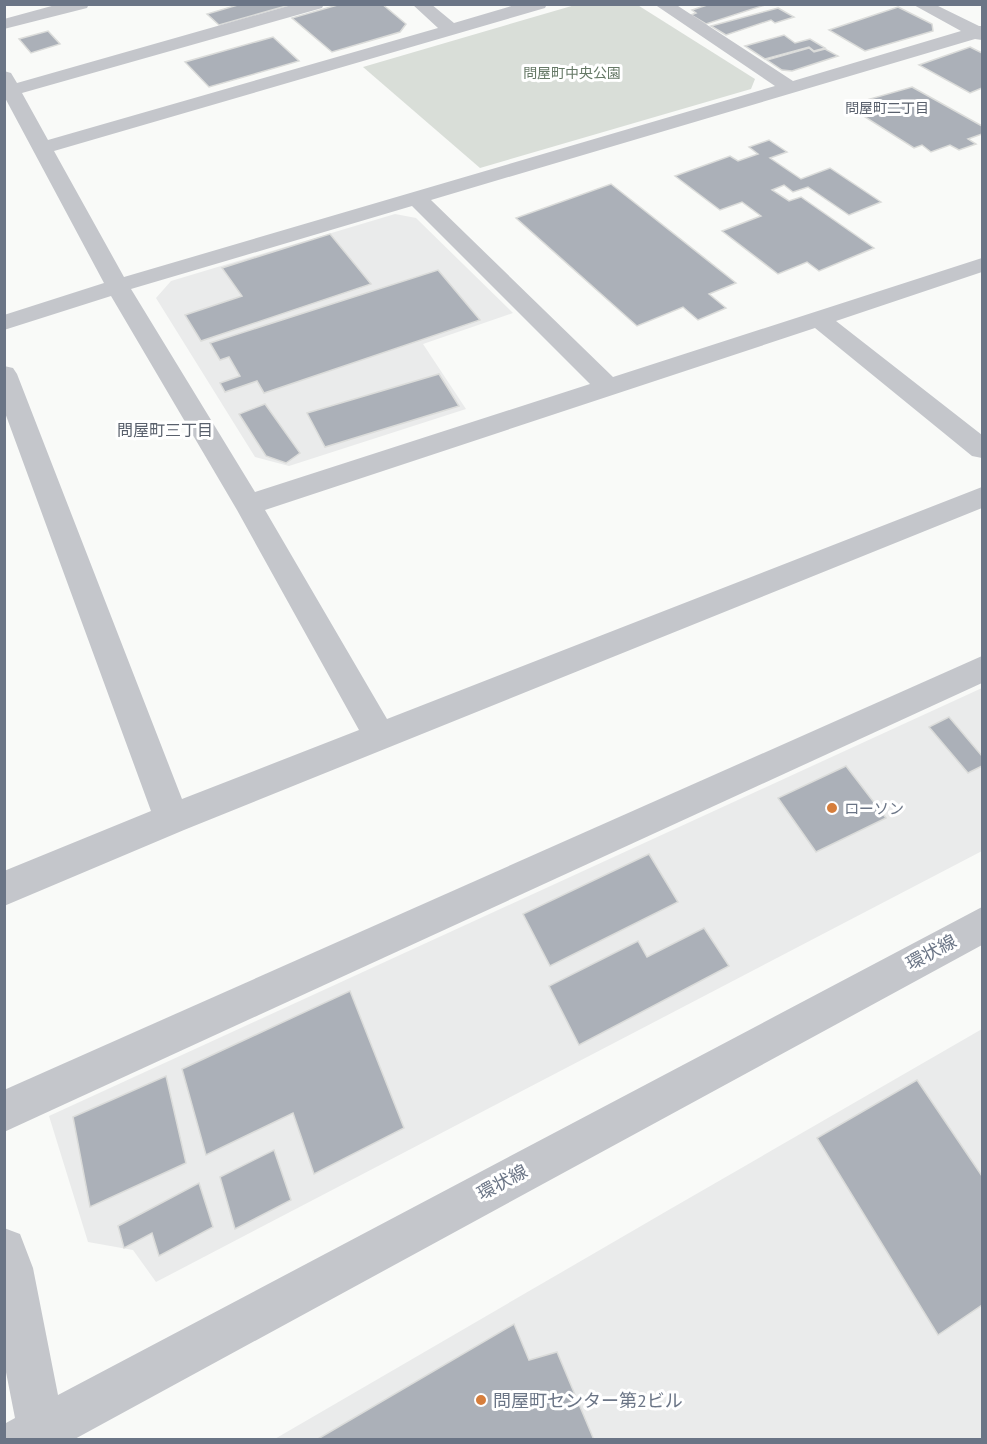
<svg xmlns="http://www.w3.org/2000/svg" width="987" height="1444" font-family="'PT Sans','Noto Sans JP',sans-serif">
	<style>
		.built { fill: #eaebeb }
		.green { fill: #d9ded8 }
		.building { fill: #abb0b8; stroke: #dbdcda; stroke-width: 1.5 }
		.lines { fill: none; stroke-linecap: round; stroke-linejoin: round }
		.minor { fill: #c4c6cb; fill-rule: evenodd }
		.poi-dot { fill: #d67e3c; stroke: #fff; stroke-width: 2 }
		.labels { text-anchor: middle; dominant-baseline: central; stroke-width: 6; stroke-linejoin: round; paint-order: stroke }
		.far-park-label { font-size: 14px; fill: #667966; stroke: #fff }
		.far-neighbourhood-label { font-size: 14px; fill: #59606c; stroke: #fff }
		.poi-label { font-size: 15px; fill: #6b7586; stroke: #fff; text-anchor: start }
		.neighbourhood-label { font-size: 16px; fill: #59606c; stroke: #fff }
		.near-street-label { font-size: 18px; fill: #6b7586; stroke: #fff }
		.near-poi-label { font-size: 18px; fill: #6b7586; stroke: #fff; text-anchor: start }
	</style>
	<rect width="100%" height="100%" fill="#f9faf8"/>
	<g class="built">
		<path d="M395,214l21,4 97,95 -90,31 43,65 -177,57 -34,-9 -99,-159 15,-17z"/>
		<path d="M982,688v163l-826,431 -23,-32 -45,-8 -39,-126z"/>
		<path d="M982,1029v410l-709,1 399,-232z"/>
	</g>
	<path class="green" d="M636,4l119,75 -4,10 -271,79 -117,-101 212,-62z"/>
	<g class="building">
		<path d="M241,4h43l2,2 -67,19 -12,-11z"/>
		<path d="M341,4h41l24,20 -6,8 -68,20 -40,-34z"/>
		<path d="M710,4h58l-62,20 -15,-9 5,-2 -4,-3z"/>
		<path d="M898,7l34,17 1,7 -68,20 -36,-21z"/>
		<path d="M778,8l16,9 -19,6 -4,-3 -45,15 -15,-9z"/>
		<path d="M48,31l12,13 -29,9 -12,-14z"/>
		<path d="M784,35l11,8 15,-4 15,9 -11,3 -5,-4 -44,12 -20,-13z"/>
		<path d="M273,37l26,24 -90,26 -24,-25z"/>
		<path d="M970,47l12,6v35l-12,5 -51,-28z"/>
		<path d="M809,48l5,4 11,-3 13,7 -46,15 -10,-1 -15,-10z"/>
		<path d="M912,87l70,39v8l-14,5 8,5 -17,6 -9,-5 -19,7 -9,-7 -8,3 -60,-38 15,-5 -6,-4z"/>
		<path d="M769,140l18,12 -17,6 31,21 29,-11 51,34 -32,13 -41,-28 -15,5 -9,-7 -12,5 17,11 12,-4 73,51 -55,23 -12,-9 -29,12 -56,-43 39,-15 -19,-14 -22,8 -45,-34 55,-20 8,5 20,-7 -9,-7z"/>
		<path d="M611,184l125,99 -27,11 17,14 -28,12 -15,-13 -46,19 -121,-108z"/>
		<path d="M330,234l41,50 -170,57 -16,-26 57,-19 -20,-28z"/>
		<path d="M438,270l42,50 -216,73 -7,-12 -32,11 -5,-9 20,-7 -11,-19 -9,3 -10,-17z"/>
		<path d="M439,374l20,32 -134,41 -18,-34z"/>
		<path d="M265,404l35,49 -14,10 -20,-7 -27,-42z"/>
		<path d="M949,717l33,39v10l-14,7 -39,-46z"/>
		<path d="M846,766l40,52 -70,34 -38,-54z"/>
		<path d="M649,854l29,48 -128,64 -27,-52z"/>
		<path d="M704,928l25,38 -150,79 -30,-59 89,-45 9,16z"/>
		<path d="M350,991l54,137 -90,46 -21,-61 -87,42 -24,-86z"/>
		<path d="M166,1076l20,87 -96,44 -17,-90z"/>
		<path d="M917,1080l65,96v129l-44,30 -121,-197z"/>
		<path d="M274,1150l17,50 -56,29 -15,-52z"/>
		<path d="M199,1183l14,44 -54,29 -7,-23 -28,15 -6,-22z"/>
		<path d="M514,1324l15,36 28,-8 37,88h-278z"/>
	</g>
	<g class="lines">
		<g class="minor">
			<path d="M59,4h30l-2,4 -83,21v-10z"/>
			<path d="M295,4h29l-2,4 -300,85 26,47 390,-112 -26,-24h19l23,19 64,-19h29l-2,4 -491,143 70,126 651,-191 -121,-82h21l118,77 168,-50 -49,-27h22l45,22h3v14l-7,-1 -544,161 182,177 369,-119v14l-146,49 146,114v23l-10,-2 -157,-128 -550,182 122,209 595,-232v21l-798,322 -180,76v-35l147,-60 -147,-401v-44l9,2 4,6 165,425 177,-69 -122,-220 -126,-214 -107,34v-15l100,-32 -100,-187v-25l7,2 6,10zM412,206l178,178 -335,108 -124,-203z"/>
			<path d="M982,656v27l-978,449v-42z"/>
			<path d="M982,907v38l-909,495h-69l2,-17 9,-5 -11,-56v-134l16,6 13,34 25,127z"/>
		</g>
	</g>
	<g class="poi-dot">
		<circle cx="832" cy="808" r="6"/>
		<circle cx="481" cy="1400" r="6"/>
	</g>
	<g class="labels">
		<g class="far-park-label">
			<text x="572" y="73">問屋町中央公園</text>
		</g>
		<g class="far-neighbourhood-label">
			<text x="887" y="108">問屋町二丁目</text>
		</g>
		<g class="poi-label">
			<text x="844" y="808">ローソン</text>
		</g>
		<g class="neighbourhood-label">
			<text x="165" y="430">問屋町三丁目</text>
		</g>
		<g class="near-street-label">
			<text transform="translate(931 952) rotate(-28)">環状線</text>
			<text transform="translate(502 1182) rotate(-28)">環状線</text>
		</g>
		<g class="near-poi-label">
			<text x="493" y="1400">問屋町センター第2ビル</text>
		</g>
	</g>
	<rect width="987" height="1444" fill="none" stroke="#6b7586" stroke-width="12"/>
</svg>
